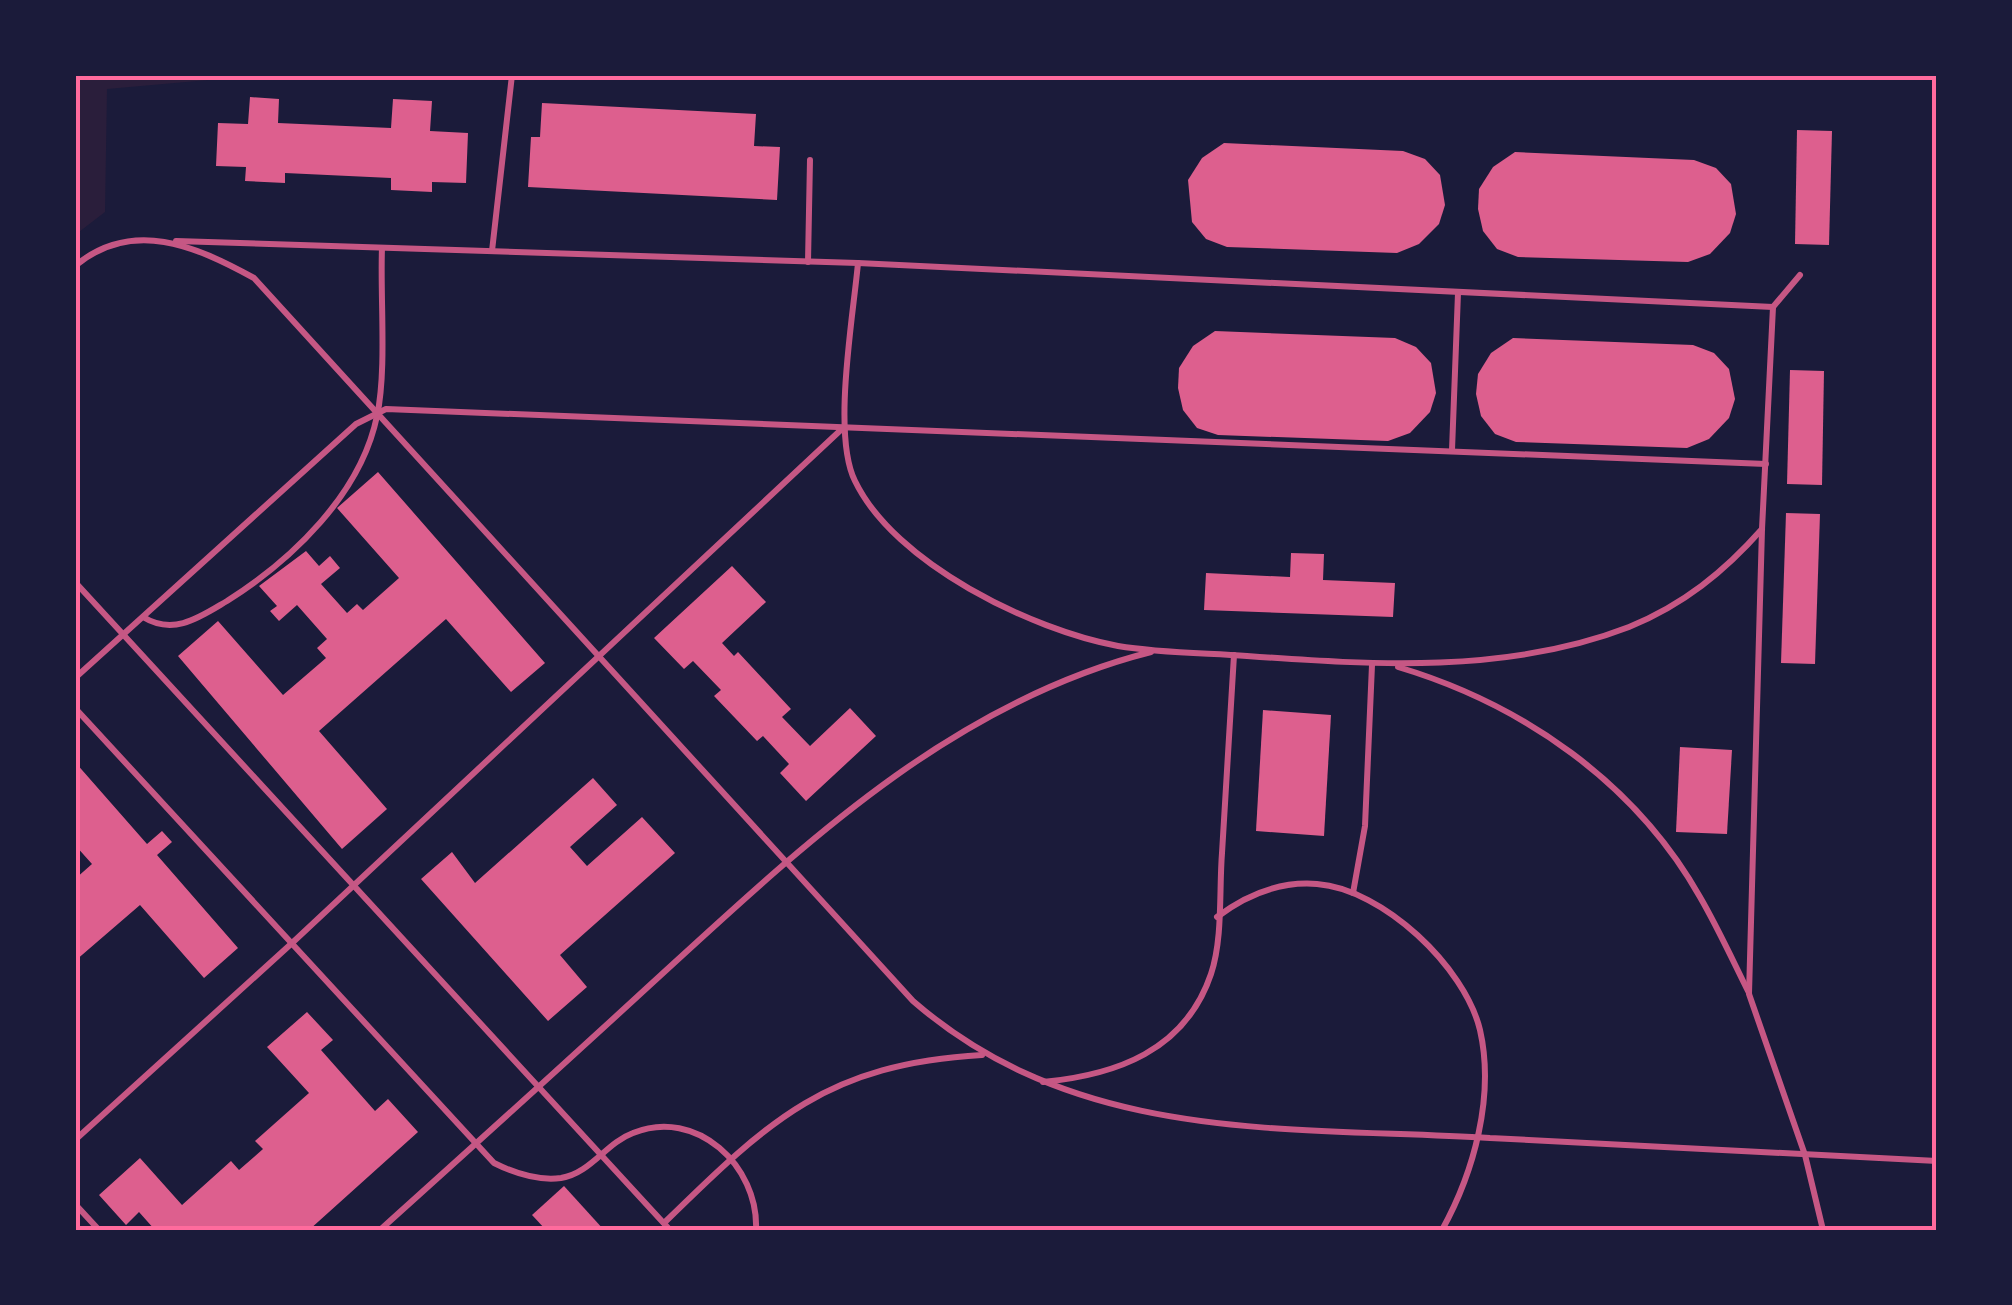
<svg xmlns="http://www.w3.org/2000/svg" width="2012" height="1305" font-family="'Exo 2',sans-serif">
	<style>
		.green { fill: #2a1e3b }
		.building { fill: #dd5f8e }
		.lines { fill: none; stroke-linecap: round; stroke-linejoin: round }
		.service { stroke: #c65784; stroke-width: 6 }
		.neatline { fill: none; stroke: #ff6b9d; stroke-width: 4 }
	</style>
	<rect width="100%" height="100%" fill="#1b1b3a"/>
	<path class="green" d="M75,75h189l-157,14 -2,123 -30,23z"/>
	<g class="building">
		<path d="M250,97l29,2 -1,24 113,5 2,-29 39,2 -2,30 38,2 -2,50 -34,-1v10l-41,-2v-12l-106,-5v10l-40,-2 1,-14 -30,-1 2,-43 30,1z"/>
		<path d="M542,103l214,11 -2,32 26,1 -3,53 -249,-13 3,-50h9z"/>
		<path d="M1797,130l35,1 -3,114 -34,-1z"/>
		<path d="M1224,143l179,8 22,8 15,16 5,30 -6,19 -20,20 -22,9 -170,-6 -21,-8 -14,-17 -4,-42 14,-22z"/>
		<path d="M1515,152l179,8 22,8 15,16 5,30 -6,19 -20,21 -22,8 -170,-5 -21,-8 -14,-18 -5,-22 1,-20 14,-22z"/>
		<path d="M1215,331l180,7 21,9 15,16 5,30 -6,19 -20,21 -22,8 -170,-6 -21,-7 -14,-18 -5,-22 1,-20 14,-22z"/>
		<path d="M1513,338l180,7 21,8 15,16 6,30 -6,19 -20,21 -22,9 -171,-6 -21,-8 -14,-18 -5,-22 2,-20 13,-21z"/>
		<path d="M1790,370l34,1 -2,114 -35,-1z"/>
		<path d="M378,472l167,191 -34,29 -65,-73 -127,112 68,78 -45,40 -164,-193 40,-35 65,74 43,-37 -9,-10 10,-9 -30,-34 -18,16 -9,-10 7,-5 -18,-20 47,-35 13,15 11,-10 10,12 -19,16 26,29 10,-9 6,6 36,-32 -62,-70z"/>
		<path d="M1786,513l34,1 -5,150 -34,-1z"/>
		<path d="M1291,553l33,1 -1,26 72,3 -2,34 -189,-7 2,-37 84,4z"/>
		<path d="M732,566l34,36 -44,41 12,13 4,-4 53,57 -9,8 28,29 40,-38 26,28 -70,65 -26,-28 9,-9 -26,-28 -6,5 -43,-45 7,-6 -28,-29 -9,8 -30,-31z"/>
		<path d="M1263,710l68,5 -7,121 -68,-5z"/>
		<path d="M1680,747l52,3 -5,84 -51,-2z"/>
		<path d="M75,762l72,82 15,-13 10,11 -15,13 81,93 -34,30 -64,-73 -65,56v-82l17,-15 -17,-19z"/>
		<path d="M593,778l24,27 -47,42 17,19 55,-49 33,36 -115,102 27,32 -39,34 -127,-142 31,-27 23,31z"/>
		<path d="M307,1012l26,28 -12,10 54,61 13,-12 30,33 -109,98h-154l-16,-18 -13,13 -27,-30 41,-37 42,47 49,-44 8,9 24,-21 -8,-8 54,-48 -42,-46z"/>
		<path d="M564,1186l40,44h-58l-14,-15z"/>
	</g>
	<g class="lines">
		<g class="service">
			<path d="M176,241l682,22 915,44"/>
			<path d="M492,251l20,-176"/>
			<path d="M808,262l2,-102"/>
			<path d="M858,263c-5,55 -26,172 -3,218 40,83 177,149 263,165 42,7 86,7 129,10 126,9 261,18 382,-29 54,-22 95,-55 133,-98"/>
			<path d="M75,266c57,-48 121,-20 179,12l659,723c166,144 372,125 577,137 149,8 298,16 447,23"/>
			<path d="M1800,275l-27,32 -11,222 -13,465 56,161 18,75"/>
			<path d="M1452,450l6,-157"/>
			<path d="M75,582l595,648"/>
			<path d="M143,617c31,19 57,0 84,-16 65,-41 134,-107 150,-185 10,-46 3,-119 5,-168"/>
			<path d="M1398,667c124,37 237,115 302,230 18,31 33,64 49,96"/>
			<path d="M75,678l281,-254 30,-15 1380,55"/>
			<path d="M75,708l419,455c20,10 44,18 67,15 30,-5 45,-35 72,-45 63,-26 126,33 123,97"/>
			<path d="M1353,893l12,-67 7,-161"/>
			<path d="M1217,917c29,-22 62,-36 100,-33 66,5 148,83 163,146 15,66 -6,142 -38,200"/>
			<path d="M1043,1082c73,-7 142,-31 168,-108 12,-36 8,-83 11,-121 4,-66 8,-132 12,-198"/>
			<path d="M75,1140l216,-196 553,-517"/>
			<path d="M75,1204l24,26"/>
			<path d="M664,1223c106,-104 164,-159 318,-168"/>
			<path d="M380,1230c90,-81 181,-163 270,-245 149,-136 299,-282 501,-333"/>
		</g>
	</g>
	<rect width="2012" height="1305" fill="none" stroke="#1b1b3a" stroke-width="155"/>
	<rect x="78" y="78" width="1856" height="1150" class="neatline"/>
</svg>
